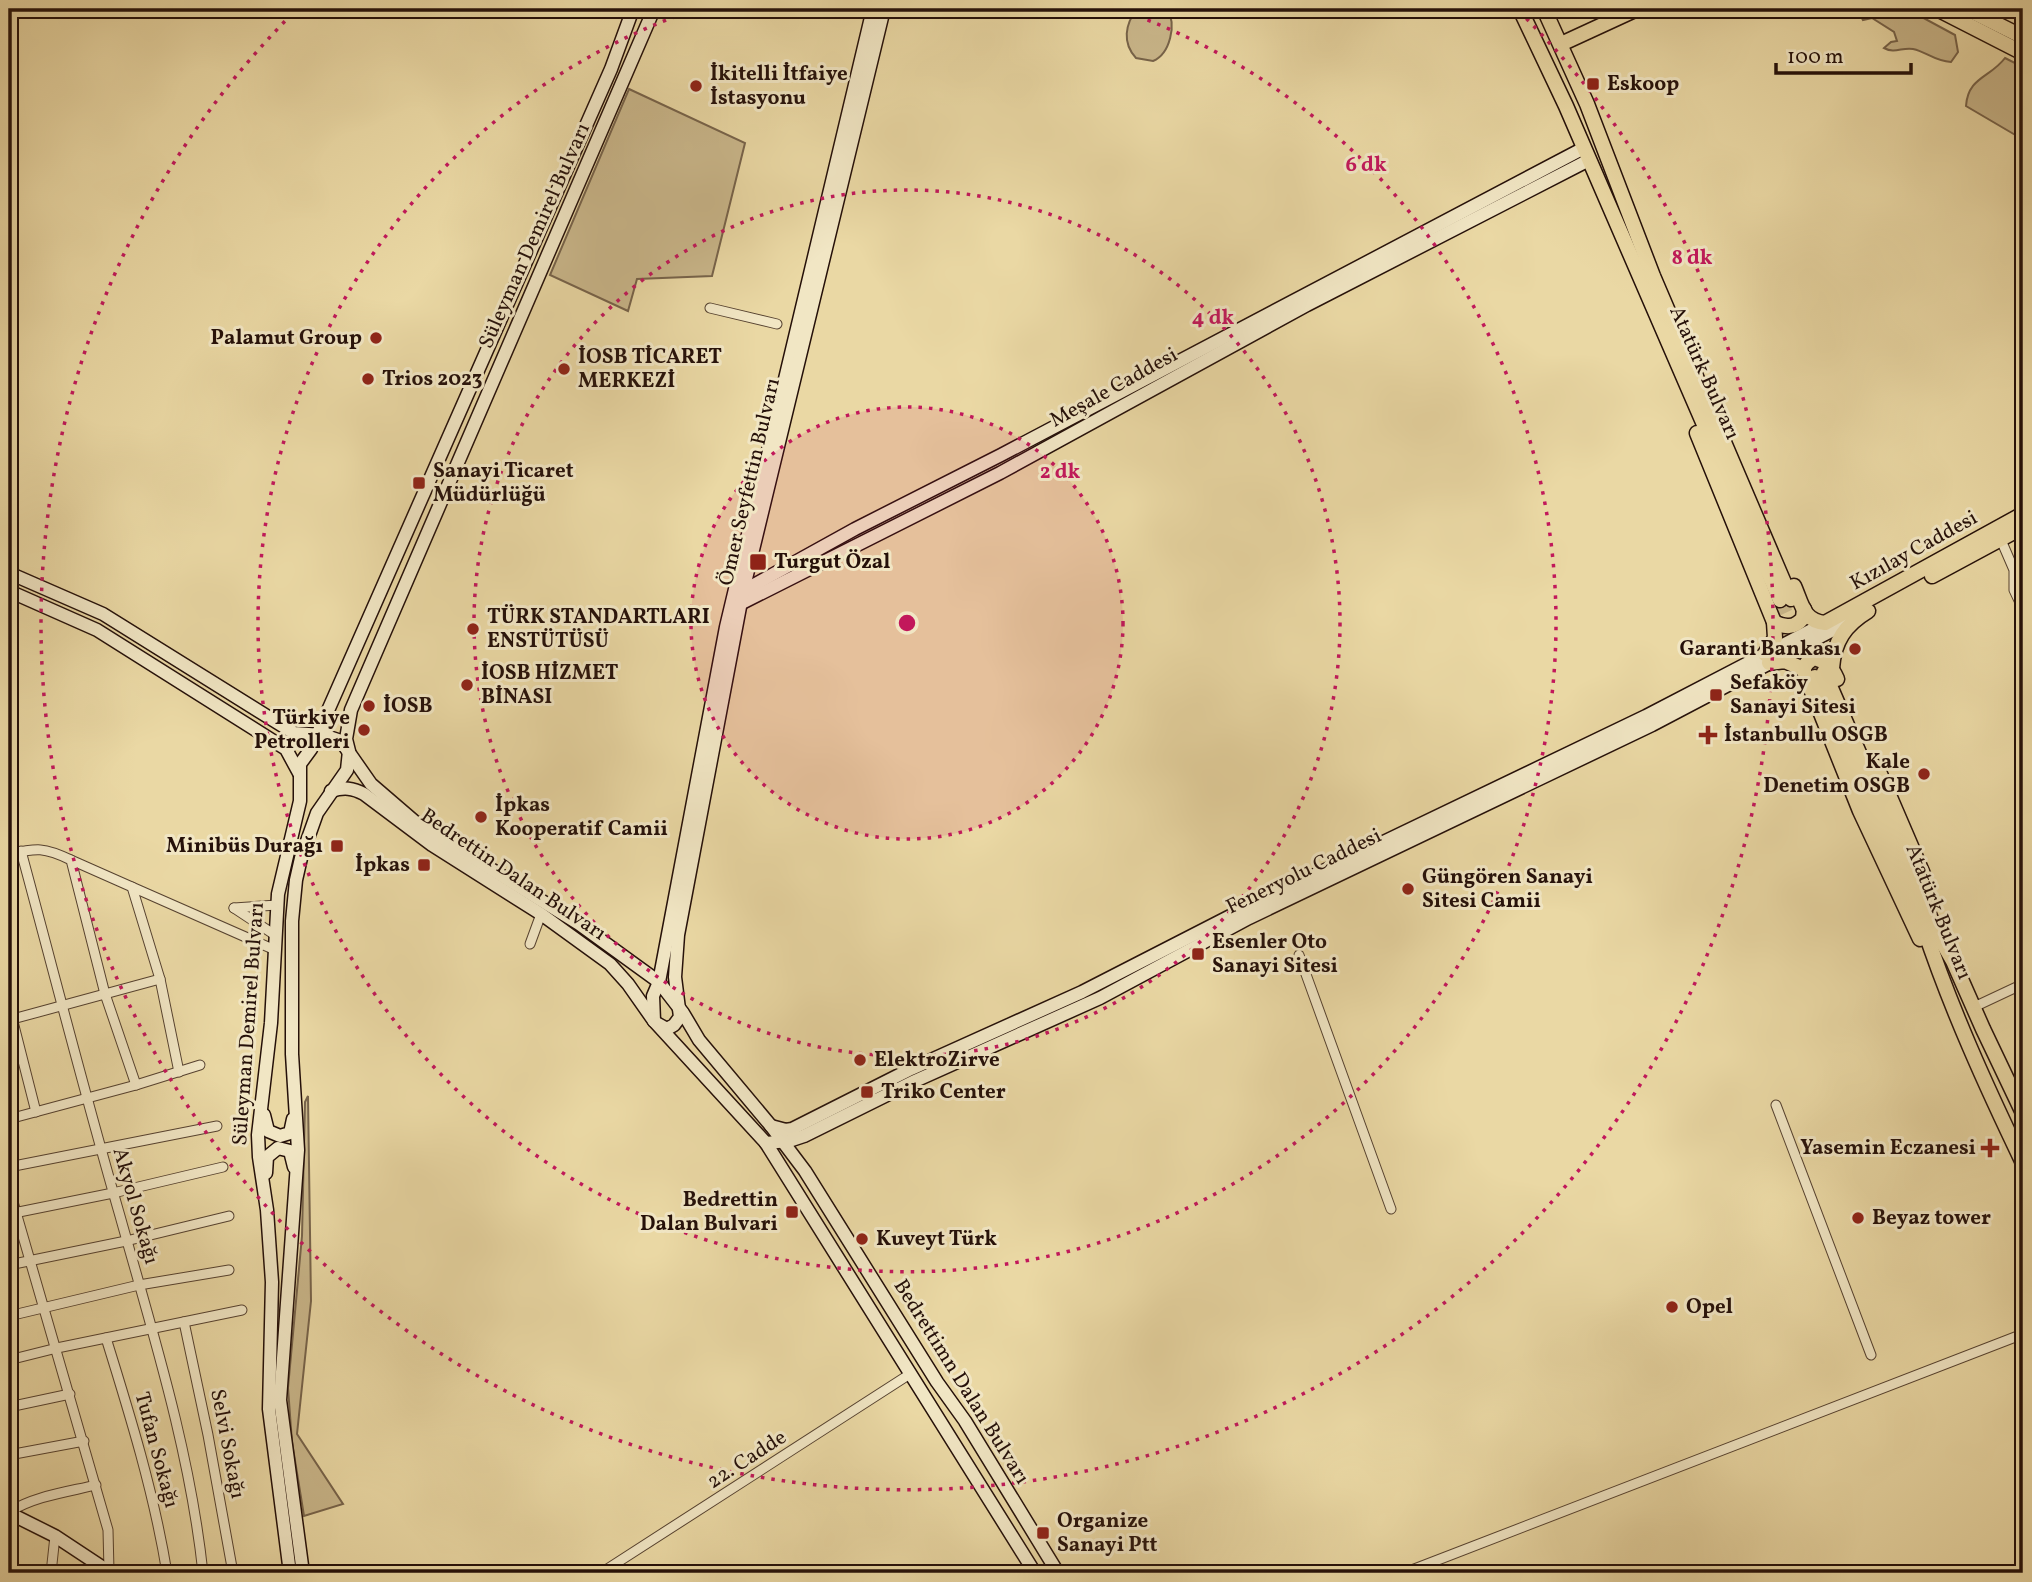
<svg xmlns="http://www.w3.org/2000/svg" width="2032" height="1582" font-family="Vollkorn,serif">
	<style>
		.green { fill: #c9b68a; stroke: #77634a; stroke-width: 2 }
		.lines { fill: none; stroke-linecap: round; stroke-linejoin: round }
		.primary-tunnel { stroke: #ccba8d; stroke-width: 14; stroke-dasharray: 14 7; stroke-linecap: butt }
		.street-casing { stroke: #564230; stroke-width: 11 }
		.secondary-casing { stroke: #251009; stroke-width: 15 }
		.primary-casing { stroke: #251009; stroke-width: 17 }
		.street { stroke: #f1e6c4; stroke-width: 9 }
		.secondary { stroke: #f1e6c4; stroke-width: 12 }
		.primary { stroke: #ead8a4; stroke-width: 14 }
		.ring { fill: none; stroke: #c2185b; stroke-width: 3.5; stroke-dasharray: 3.5 7 }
		.poi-dot { fill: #8f2418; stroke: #f1e6c4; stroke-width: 2.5 }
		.labels { text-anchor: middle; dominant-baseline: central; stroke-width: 6; stroke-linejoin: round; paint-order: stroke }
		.poi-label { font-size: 21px; font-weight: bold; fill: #251009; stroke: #f1e6c4; text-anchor: start }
		.street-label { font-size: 21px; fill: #251009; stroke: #f1e6c4 }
		.centre { fill: #c2185b; stroke: #f1e6c4; stroke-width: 3.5 }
		.ring-label { font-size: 21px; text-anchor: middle; font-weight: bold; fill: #c2185b; stroke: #f1e6c4; stroke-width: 6; stroke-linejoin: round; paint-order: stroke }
	</style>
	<rect width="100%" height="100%" fill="#ead8a4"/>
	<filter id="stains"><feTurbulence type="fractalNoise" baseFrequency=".00286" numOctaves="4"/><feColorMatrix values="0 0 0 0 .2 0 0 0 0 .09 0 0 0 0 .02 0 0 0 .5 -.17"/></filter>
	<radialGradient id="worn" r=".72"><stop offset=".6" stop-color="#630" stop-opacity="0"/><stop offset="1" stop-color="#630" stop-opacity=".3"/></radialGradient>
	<g class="green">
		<path d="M1137,9h30c10,15 3,45 -14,52l-17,-3c-14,-15 -11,-34 1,-49z"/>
		<path d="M1857,9h50l48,26 3,17 -7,10c-17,-1 -24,-10 -38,-13 -11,-2 -18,5 -29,-1l7,-6 6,-1 -3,-9 -22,-14 -9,2z"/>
		<path d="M2005,58l18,9v83l-6,-5v-9l-51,-30c2,-29 24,-28 39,-48z"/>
		<path d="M629,89l116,54 -33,133 -75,3 -9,32 -78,-36z"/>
		<path d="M308,1096l3,205 -14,133 46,70 -39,12 -12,-74 -4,-54 14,-152 3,-134z"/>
	</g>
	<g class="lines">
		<path class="primary-tunnel" d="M1780,600l35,77"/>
		<g class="street-casing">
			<g id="street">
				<path d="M710,308l67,16"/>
				<path d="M2001,540l13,30v20l9,19"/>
				<path d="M21,851c33,122 64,244 99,365 33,118 70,235 83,357"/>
				<path d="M9,854c28,-6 35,-7 62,6l34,134 31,91"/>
				<path d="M71,860l61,27 28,92 19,93"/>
				<path d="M132,887l143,63"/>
				<path d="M234,908l41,27"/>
				<path d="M234,908l43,-3"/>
				<path d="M530,944l11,-30"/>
				<path d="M1299,955l92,254"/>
				<path d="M9,1006l27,106"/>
				<path d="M1974,1007l49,-23"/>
				<path d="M9,1020l151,-41"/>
				<path d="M1776,1105l95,250"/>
				<path d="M9,1119l127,-34 64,-20"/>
				<path d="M9,1167l208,-41"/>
				<path d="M9,1188l99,342 1,41"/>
				<path d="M9,1214l104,-21 110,-26"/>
				<path d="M9,1265l117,-24 103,-25"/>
				<path d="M9,1316l130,-31 90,-15"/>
				<path d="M184,1322l24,113 25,138"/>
				<path d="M106,1338c24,77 48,155 61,235"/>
				<path d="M9,1360l48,-12 185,-38"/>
				<path d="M9,1407l61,-13"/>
				<path d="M9,1455l75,-14"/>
				<path d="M9,1512c26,-16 58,-20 87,-27"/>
				<path d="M51,1573l4,-37"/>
				<path d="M601,1573l309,-199"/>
				<path d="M1404,1573l619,-239"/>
			</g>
		</g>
		<g class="secondary-casing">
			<g id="secondary">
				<path d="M9,573l94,41 191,119 29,2 18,6 30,43 43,37 165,103 80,58 24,31 16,27 72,86 34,45 132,211 28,39 93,152"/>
				<path d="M739,590l4,1 112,-62 146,-74 583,-307"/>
				<path d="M9,591l88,39 189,119 13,24"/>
				<path d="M738,605l262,-132 307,-168 282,-145"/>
				<path d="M331,791c13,-4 22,-3 33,3l68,51 109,69 69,50 18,20 26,37 112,122 269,430"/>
				<path d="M654,1021l-1,-25 6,-14 67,-355 147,-618"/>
				<path d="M658,1024l9,5 7,-4 6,-8 -5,-40 3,-42 65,-344 141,-582"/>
				<path d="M264,1115l4,16 12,5 10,-3 3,-14"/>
				<path d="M771,1126l15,4 6,-1 119,-60 171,-77 162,-83 402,-193 179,-93"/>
				<path d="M766,1143l23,-2 15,-5 111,-55 185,-83 149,-80 403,-193 200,-105"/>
				<path d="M266,1173l1,-16 11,-9 12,3 4,16"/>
				<path d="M9,1513l46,23 56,37"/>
				<path d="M290,1573l-21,-164 3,-127 -5,-72 -8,-53 -1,-22 13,-112 7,-129 22,-93v-37l11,-15 300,-680 22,-60"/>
				<path d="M303,1573l-23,-173 18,-250 -6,-96v-133l4,-41 5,-22 16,-45 30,-43 2,-19 -3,-12 5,-29 303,-701"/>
			</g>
		</g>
		<g class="primary-casing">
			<g id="primary">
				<path d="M1520,9l46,97 214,494"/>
				<path d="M1544,9l43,95 66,172 138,323"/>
				<path d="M1937,9l86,44"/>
				<path d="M1967,9l56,28"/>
				<path d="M1561,44l76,-35"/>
				<path d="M1697,433l77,189 1,16 -10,16"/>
				<path d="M1932,576l91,-49"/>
				<path d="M1794,586c8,18 9,35 31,37l198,-109"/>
				<path d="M1774,622c11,6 21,6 29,-4l1,-9"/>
				<path d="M1769,663l16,-2 18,8 9,23"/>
				<path d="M1832,668c2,-27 13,-43 36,-57"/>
				<path d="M1803,669l4,-6 6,-5c14,3 18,8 24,21"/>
				<path d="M1824,672l113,261 16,28 30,68 40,84"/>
				<path d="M1815,677l109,251c27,81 62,158 99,235"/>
				<path d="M1820,711l40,100 60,128"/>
				<path d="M1877,767l46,107"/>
			</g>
		</g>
		<use href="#street" class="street"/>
		<use href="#secondary" class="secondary"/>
		<use href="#primary" class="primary"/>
	</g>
	<circle cx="907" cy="623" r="216" fill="#c2185b" fill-opacity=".12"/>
	<g class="ring">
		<circle cx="907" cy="623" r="216"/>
		<circle cx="907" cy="623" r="433"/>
		<path d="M1118 9A649 649 0 1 1 696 9"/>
		<path d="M1519 11A866 866 0 1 1 295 11"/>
	</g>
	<g class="poi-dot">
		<rect x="1586" y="77" width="14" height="14" rx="3.5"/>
		<circle cx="696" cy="86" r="7"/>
		<circle cx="376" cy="338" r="7"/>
		<circle cx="564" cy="369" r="7"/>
		<circle cx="368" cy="379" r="7"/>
		<rect x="412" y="476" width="14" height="14" rx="3.5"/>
		<rect x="749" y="553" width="18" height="18" rx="3.5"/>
		<circle cx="473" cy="629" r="7"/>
		<circle cx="1855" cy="649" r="7"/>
		<circle cx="467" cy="685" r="7"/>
		<rect x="1709" y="688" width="14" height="14" rx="3.5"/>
		<circle cx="369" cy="706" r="7"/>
		<circle cx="364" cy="730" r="7"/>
		<path d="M1704.5 724.5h7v7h7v7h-7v7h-7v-7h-7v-7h7z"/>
		<circle cx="1924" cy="774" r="7"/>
		<circle cx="481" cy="817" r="7"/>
		<rect x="330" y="839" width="14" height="14" rx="3.5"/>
		<rect x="417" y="858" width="14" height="14" rx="3.5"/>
		<circle cx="1408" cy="889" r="7"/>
		<rect x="1191" y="947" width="14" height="14" rx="3.5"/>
		<circle cx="860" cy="1060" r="7"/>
		<rect x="860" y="1085" width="14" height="14" rx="3.5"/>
		<path d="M1986.5 1137.5h7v7h7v7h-7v7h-7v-7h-7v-7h7z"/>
		<rect x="785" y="1205" width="14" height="14" rx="3.5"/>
		<circle cx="1858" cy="1218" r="7"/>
		<circle cx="862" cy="1239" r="7"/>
		<circle cx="1672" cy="1307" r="7"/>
		<rect x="1036" y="1526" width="14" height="14" rx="3.5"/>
	</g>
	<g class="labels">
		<g class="poi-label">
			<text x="710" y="74">İkitelli İtfaiye<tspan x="710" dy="24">İstasyonu</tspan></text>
			<text x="1607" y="84">Eskoop</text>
			<text x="362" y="338" text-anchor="end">Palamut Group</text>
			<text x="578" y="357">İOSB TİCARET<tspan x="578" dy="24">MERKEZİ</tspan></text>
			<text x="382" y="379">Trios 2023</text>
			<text x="433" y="471">Sanayi Ticaret<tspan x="433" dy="24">Müdürlüğü</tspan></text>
			<text x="774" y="562">Turgut Özal</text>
			<text x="487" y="617">TÜRK STANDARTLARI<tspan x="487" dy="24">ENSTÜTÜSÜ</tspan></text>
			<text x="1841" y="649" text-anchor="end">Garanti Bankası</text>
			<text x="481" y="673">İOSB HİZMET<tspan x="481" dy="24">BİNASI</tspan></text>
			<text x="1730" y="683">Sefaköy<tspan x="1730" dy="24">Sanayi Sitesi</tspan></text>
			<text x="383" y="706">İOSB</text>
			<text x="350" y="718" text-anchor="end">Türkiye<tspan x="350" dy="24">Petrolleri</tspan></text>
			<text x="1724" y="735">İstanbullu OSGB</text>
			<text x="1910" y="762" text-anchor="end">Kale<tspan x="1910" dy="24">Denetim OSGB</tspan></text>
			<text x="495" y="805">İpkas<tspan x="495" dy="24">Kooperatif Camii</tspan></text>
			<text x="323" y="846" text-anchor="end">Minibüs Durağı</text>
			<text x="410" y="865" text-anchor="end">İpkas</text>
			<text x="1422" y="877">Güngören Sanayi<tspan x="1422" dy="24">Sitesi Camii</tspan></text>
			<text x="1212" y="942">Esenler Oto<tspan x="1212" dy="24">Sanayi Sitesi</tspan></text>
			<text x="874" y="1060">ElektroZirve</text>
			<text x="881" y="1092">Triko Center</text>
			<text x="1976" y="1148" text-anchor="end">Yasemin Eczanesi</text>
			<text x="778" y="1200" text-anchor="end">Bedrettin<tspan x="778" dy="24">Dalan Bulvari</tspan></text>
			<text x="1872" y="1218">Beyaz tower</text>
			<text x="876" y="1239">Kuveyt Türk</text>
			<text x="1686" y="1307">Opel</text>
			<text x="1057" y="1521">Organize<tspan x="1057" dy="24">Sanayi Ptt</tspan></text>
		</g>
		<g class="street-label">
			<text transform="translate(535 236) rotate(-66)">Süleyman Demirel Bulvarı</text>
			<text transform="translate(1704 373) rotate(66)">Atatürk Bulvarı</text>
			<text transform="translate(1114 388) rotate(-29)">Meşale Caddesi</text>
			<text transform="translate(750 482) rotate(-77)">Ömer Seyfettin Bulvarı</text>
			<text transform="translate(1914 551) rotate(-29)">Kızılay Caddesi</text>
			<text transform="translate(1304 872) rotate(-26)">Feneryolu Caddesi</text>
			<text transform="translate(513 875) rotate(34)">Bedrettin Dalan Bulvarı</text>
			<text transform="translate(1938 912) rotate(68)">Atatürk Bulvarı</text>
			<text transform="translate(249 1024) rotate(-86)">Süleyman Demirel Bulvarı</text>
			<text transform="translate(135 1206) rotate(74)">Akyol Sokağı</text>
			<text transform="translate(961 1382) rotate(58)">Bedrettimn Dalan Bulvarı</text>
			<text transform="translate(227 1444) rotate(79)">Selvi Sokağı</text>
			<text transform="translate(156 1450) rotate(75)">Tufan Sokağı</text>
			<text transform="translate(747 1460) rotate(-33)">22. Cadde</text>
		</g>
	</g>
	<circle cx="907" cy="623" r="10" class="centre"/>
	<g class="ring-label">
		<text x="1366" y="171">6 dk</text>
		<text x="1692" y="264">8 dk</text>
		<text x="1213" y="324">4 dk</text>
		<text x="1060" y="478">2 dk</text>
	</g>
	<rect width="2032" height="1582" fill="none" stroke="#ead8a4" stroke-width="35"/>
	<rect x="10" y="10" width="2011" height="1561" fill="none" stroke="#251009" stroke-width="3.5"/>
	<rect x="18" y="18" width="1997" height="1547" fill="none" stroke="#251009" stroke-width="2"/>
	<path d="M1776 63v10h135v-10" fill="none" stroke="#251009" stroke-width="3.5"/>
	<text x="1787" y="63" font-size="21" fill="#251009" stroke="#f1e6c4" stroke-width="5" paint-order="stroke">100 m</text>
	<rect width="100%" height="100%" filter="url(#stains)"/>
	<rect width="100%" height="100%" fill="url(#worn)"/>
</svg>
